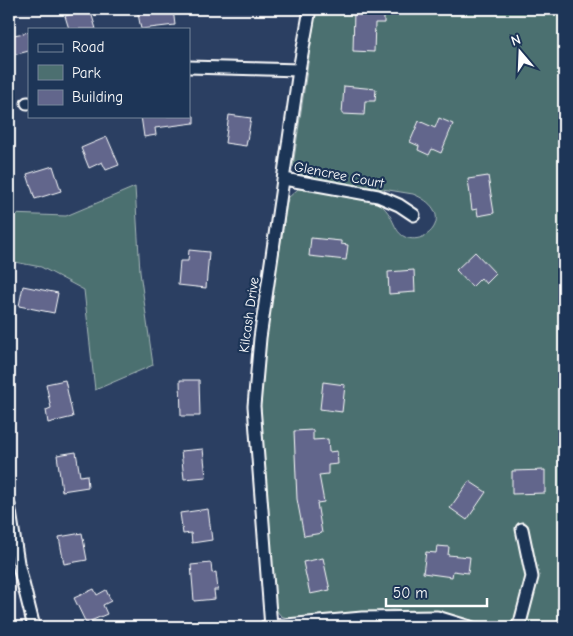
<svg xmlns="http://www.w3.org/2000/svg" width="573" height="636" font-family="'Comic Neue',sans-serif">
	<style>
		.green { fill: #4c6f70; stroke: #a6b7b8 }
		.building { fill: #62668c; stroke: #fff }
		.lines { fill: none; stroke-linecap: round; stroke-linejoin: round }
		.street-casing { stroke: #fff; stroke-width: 15 }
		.street { stroke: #1d3557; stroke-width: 11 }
		.labels { text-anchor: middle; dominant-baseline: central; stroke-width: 4.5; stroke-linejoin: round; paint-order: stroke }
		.street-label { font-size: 14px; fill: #fff; stroke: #1d3557 }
	</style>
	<rect width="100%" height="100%" fill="#2b3f62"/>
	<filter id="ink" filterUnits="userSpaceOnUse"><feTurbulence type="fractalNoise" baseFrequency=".02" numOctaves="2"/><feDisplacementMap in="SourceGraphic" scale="10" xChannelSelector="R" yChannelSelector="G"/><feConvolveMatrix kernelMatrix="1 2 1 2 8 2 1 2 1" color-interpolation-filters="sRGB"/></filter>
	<g filter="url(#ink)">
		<g class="green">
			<path d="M316,9h248v618h-65l-57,-14 -50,-3 -102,9 -9,-3 -6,-7 -16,-196 4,-64 25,-151 10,-9 70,10c28,8 22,31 37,38 23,10 53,-25 8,-43l-110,-18 -10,-10z"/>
			<path d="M135,187l5,85 13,93 -58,25 -11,-100 -43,-23 -32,-6v-47l57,2z"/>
		</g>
		<g class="building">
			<path d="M90,9l6,20h-27l-4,-13z"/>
			<path d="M137,9h36l2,16 -34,4z"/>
			<path d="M354,10l30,1v12h-9l-1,29 -21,-1z"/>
			<path d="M29,32v19l-20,5v-20z"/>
			<path d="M344,86l32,3 -1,12h-10l-1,14 -22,-1z"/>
			<path d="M229,115l22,3 -5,28 -21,-3z"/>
			<path d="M141,116h53v7l-39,5 1,7 -12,2z"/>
			<path d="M439,118l14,6 -12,29 -9,-4 -3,6 -11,-5 1,-4 -9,-4 9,-21 16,7z"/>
			<path d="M107,137l12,28 -13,5 -4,-8 -13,6 -8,-20z"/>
			<path d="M53,166l8,25 -26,8 -8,-25z"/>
			<path d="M488,176l6,37 -16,3 -1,-7 -5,1 -4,-31z"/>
			<path d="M311,238l30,3v3l7,1 -2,15 -37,-4z"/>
			<path d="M189,250l20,2 -3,36 -28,-3 2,-24h8z"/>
			<path d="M475,252l21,22 -10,10 -5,-6 -9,9 -16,-17z"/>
			<path d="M414,270l1,22 -26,2 -1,-22z"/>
			<path d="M23,286l35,7 -4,20 -35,-7z"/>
			<path d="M65,380l8,37 -25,6 -2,-13 5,-2 -5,-24z"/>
			<path d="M180,380h19l1,36h-19z"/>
			<path d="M323,382l22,3 -3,27 -22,-3z"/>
			<path d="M313,430v10l15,-1 1,13 8,-1 1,13 -10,1v9l-9,1 5,27 -7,1 5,30 -18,3 -7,-37 -3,-68z"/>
			<path d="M203,449l3,28 -22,2 -3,-28z"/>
			<path d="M76,452l4,24 7,-1 1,12 -26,4 -5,-36z"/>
			<path d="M545,470v23l-33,1v-23z"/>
			<path d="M469,481l17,11 -19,28 -17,-12z"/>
			<path d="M208,509l4,31 -20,3 -1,-10 -8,1 -3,-21z"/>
			<path d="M82,533l5,27 -23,4 -5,-27z"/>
			<path d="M437,546l12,1 -1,8 22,2 -2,16 -15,-2 -1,6 -29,-4 3,-21 10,1z"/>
			<path d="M323,558l7,32 -20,4 -7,-32z"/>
			<path d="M211,563l1,10 4,-1 2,18h-4l1,9 -21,2 -3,-36z"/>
			<path d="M94,589l3,6 9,-5 5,11 -8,4 4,9 -21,9 -12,-25z"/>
		</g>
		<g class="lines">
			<g class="street-casing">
				<g id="street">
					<path d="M189,67l110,3"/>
					<path d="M27,103h2"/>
					<path d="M284,179l94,17 21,9 15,10"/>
					<path d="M9,505l9,58 16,64"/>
					<path d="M265,627l97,-9 75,-1 33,10"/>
					<path d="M271,627l-17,-221 6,-68 39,-268 11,-61"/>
					<path d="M516,627l4,-4 12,-46 -10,-48"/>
				</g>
			</g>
			<use href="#street" class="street"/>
		</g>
	</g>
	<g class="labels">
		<g class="street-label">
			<text transform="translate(339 175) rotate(11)">Glencree Court</text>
			<text transform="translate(249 315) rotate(-82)">Kilcash Drive</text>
		</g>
	</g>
	<rect width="573" height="636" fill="none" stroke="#1d3557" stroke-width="30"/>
	<rect x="15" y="15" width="543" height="606" fill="none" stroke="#fff" stroke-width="2" filter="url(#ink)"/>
	<rect x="28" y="28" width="162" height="90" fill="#1d3557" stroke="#77869a"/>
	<rect x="38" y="44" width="25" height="8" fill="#1d3557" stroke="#77869a"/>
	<text x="72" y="52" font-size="15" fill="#ffffff">Road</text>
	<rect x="38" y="65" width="25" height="15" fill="#4c6f70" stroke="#77869a"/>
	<text x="72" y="78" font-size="15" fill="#ffffff">Park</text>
	<rect x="38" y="90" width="25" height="15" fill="#62668c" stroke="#77869a"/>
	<text x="72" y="102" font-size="15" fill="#ffffff">Building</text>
	<g transform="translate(520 52) rotate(341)" stroke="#1d3557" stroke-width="4" paint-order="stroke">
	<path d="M0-4L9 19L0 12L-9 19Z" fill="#ffffff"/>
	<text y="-8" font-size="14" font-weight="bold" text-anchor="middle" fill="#ffffff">N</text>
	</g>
	<path d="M386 598v8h101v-8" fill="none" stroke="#ffffff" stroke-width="2.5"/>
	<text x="393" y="598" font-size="15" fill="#ffffff" stroke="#1d3557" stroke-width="4" paint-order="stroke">50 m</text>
</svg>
